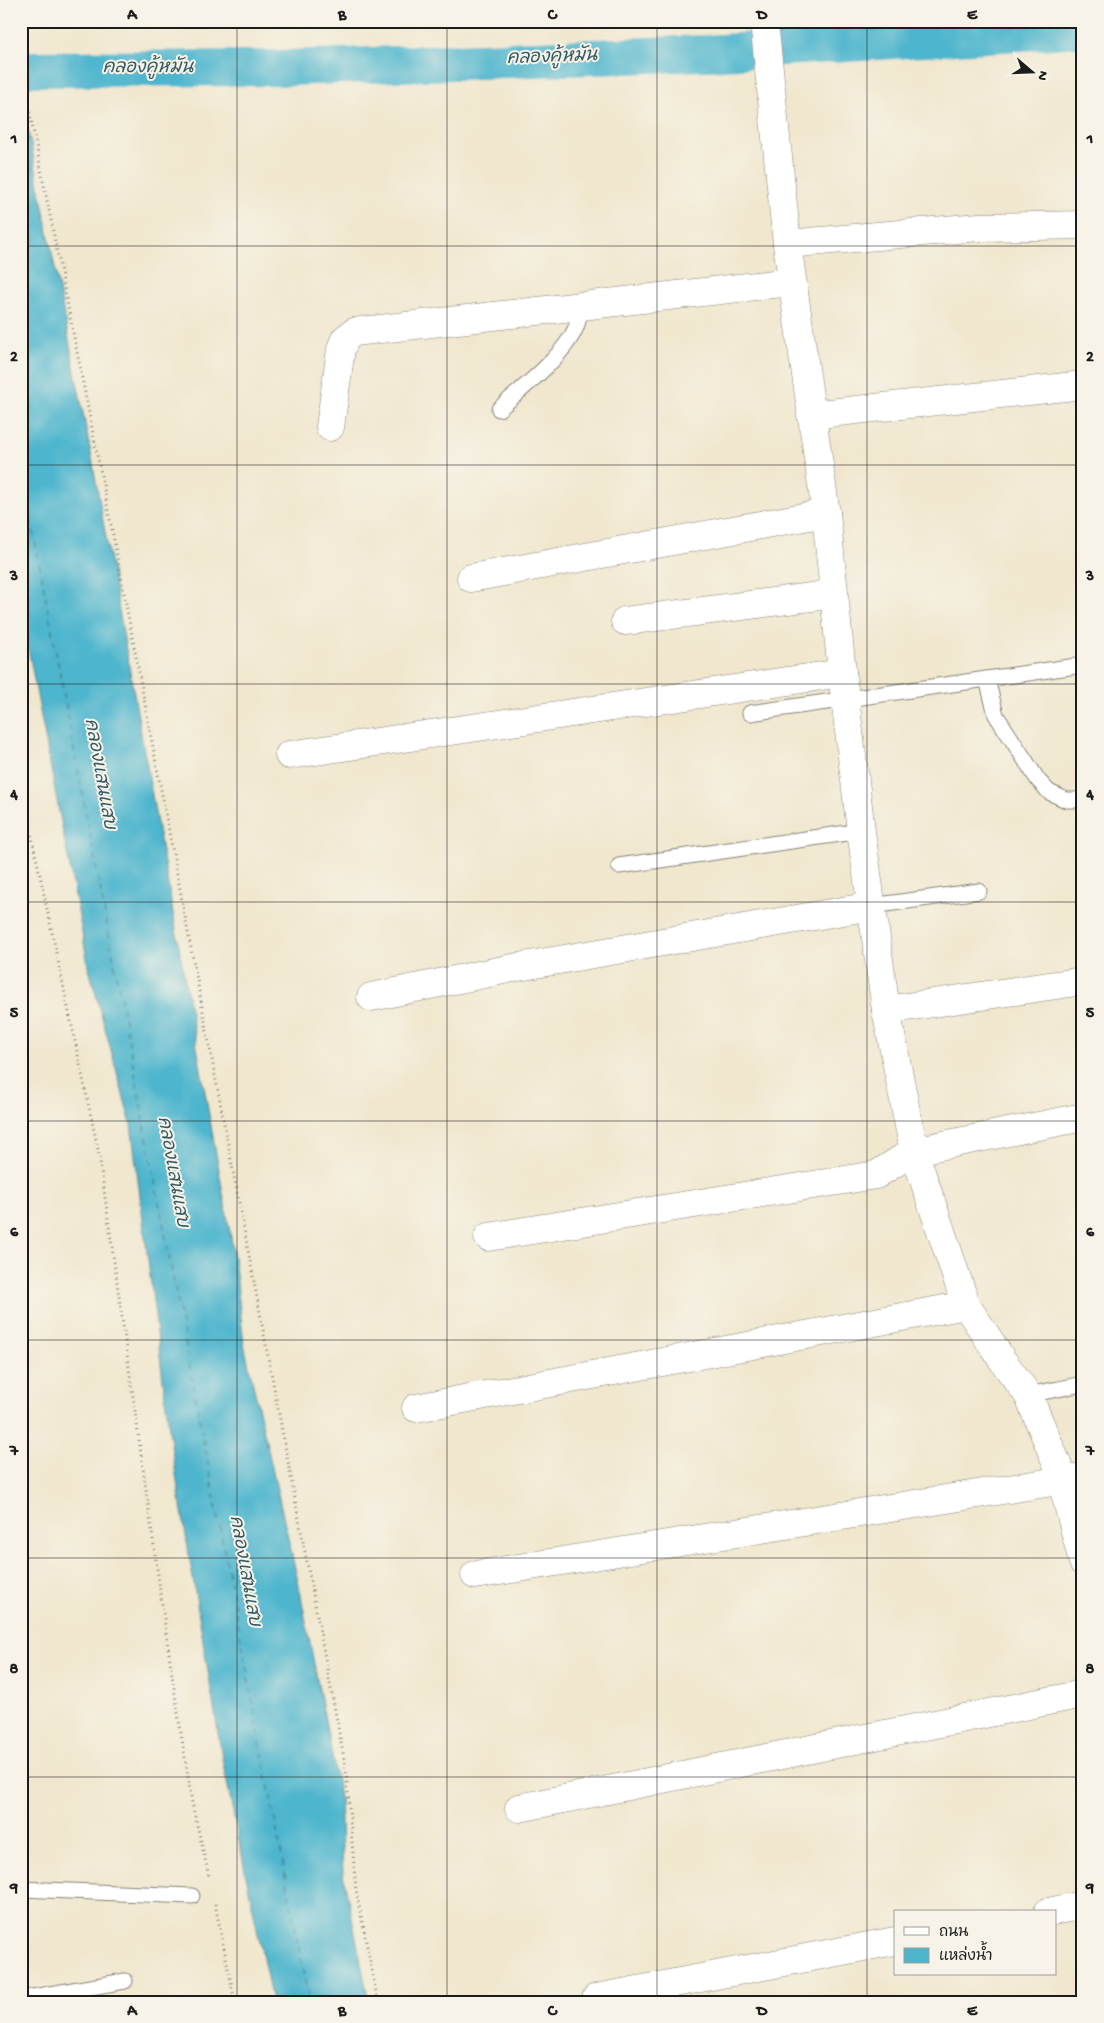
<svg xmlns="http://www.w3.org/2000/svg" width="1104" height="2023" font-family="'Gochi Hand','Playpen Sans Thai',sans-serif">
	<style>
		.water { fill: #4eb5cd; stroke: #356874 }
		.lines { fill: none; stroke-linecap: round; stroke-linejoin: round }
		.canal { stroke: #4eb5cd; stroke-width: 36 }
		.ferry { stroke: #305963; stroke-width: 1; stroke-dasharray: 6 5; stroke-linecap: butt }
		.service-casing { stroke: #868275; stroke-width: 17 }
		.minor-casing { stroke: #868275; stroke-width: 29 }
		.path { stroke: #868275; stroke-width: 3; stroke-dasharray: 1 4; stroke-linecap: butt }
		.service { stroke: #fff; stroke-width: 15 }
		.minor { stroke: #fff; stroke-width: 28 }
		.grid { fill: none; stroke: #1c1c1c; stroke-width: 1; stroke-opacity: 0.55 }
		.labels { text-anchor: middle; dominant-baseline: central; stroke-width: 4; stroke-linejoin: round; paint-order: stroke }
		.water-label { font-size: 18px; font-style: italic; fill: #305963; stroke: #f7f3e8 }
		.neatline { fill: none; stroke: #1c1c1c; stroke-width: 2 }
		.grid-label { font-size: 16px; text-anchor: middle; font-weight: bold; fill: #1c1c1c }
	</style>
	<rect width="100%" height="100%" fill="#f7f3e8"/>
	<filter id="ink" filterUnits="userSpaceOnUse"><feTurbulence type="fractalNoise" baseFrequency=".02" numOctaves="2"/><feDisplacementMap in="SourceGraphic" scale="10" xChannelSelector="R" yChannelSelector="G"/><feConvolveMatrix kernelMatrix="1 2 1 2 8 2 1 2 1" color-interpolation-filters="sRGB"/></filter>
	<filter id="wash" filterUnits="userSpaceOnUse"><feTurbulence type="fractalNoise" baseFrequency=".0096" numOctaves="4" result="noise"/><feDisplacementMap in="SourceGraphic" scale="20" xChannelSelector="R" yChannelSelector="G"/><feGaussianBlur stdDeviation="1.12" result="paint"/><feColorMatrix in="noise" values="0 0 0 0 0 0 0 0 0 0 0 0 0 0 0 0 0 1.4 0 .05"/><feComposite in="paint" operator="in"/></filter>
	<g filter="url(#wash)">
		<rect width="100%" height="100%" fill="#f0e7ce"/>
		<path class="water" d="M21,93l71,366 141,790 11,95 55,242 41,211 3,77 26,128h-97l-49,-239 -52,-319 -40,-320 -42,-155 -68,-358z"/>
		<g class="lines">
			<path class="canal" d="M21,69l264,-1 421,-15 377,-24"/>
			<path class="ferry" d="M21,466l288,1536"/>
		</g>
	</g>
	<g filter="url(#ink)">
		<g class="lines">
			<g class="service-casing">
				<g id="service">
					<path d="M499,409c23,-21 72,-58 79,-88 1,-5 -2,-10 -2,-15"/>
					<path d="M987,679l96,-14"/>
					<path d="M750,713l237,-34 9,36 42,65 11,12 17,8h17"/>
					<path d="M619,866l242,-35"/>
					<path d="M872,906l107,-15"/>
					<path d="M1028,1395l55,-11"/>
					<path d="M21,1889l171,7"/>
					<path d="M21,1999l104,-18"/>
				</g>
			</g>
			<g class="minor-casing">
				<g id="minor">
					<path d="M764,21l23,223 39,269 16,160 19,158 25,179 28,141 52,154 37,56 25,34 30,71 25,96"/>
					<path d="M787,244l192,-17 104,-2"/>
					<path d="M811,415l272,-30"/>
					<path d="M330,427l11,-78 4,-10 9,-7 437,-50"/>
					<path d="M471,578l355,-65"/>
					<path d="M625,621l209,-27"/>
					<path d="M289,755l553,-82"/>
					<path d="M371,997l147,-30 354,-61"/>
					<path d="M886,1010l197,-29"/>
					<path d="M488,1237l388,-62 38,-24 169,-34"/>
					<path d="M416,1408l550,-103"/>
					<path d="M475,1575l608,-98"/>
					<path d="M519,1808l564,-114"/>
					<path d="M1048,1912l35,-7"/>
					<path d="M596,1998l299,-57"/>
				</g>
			</g>
			<g class="path">
				<path d="M21,68l92,467 233,1234 10,121 22,112"/>
				<path d="M21,786l78,368 73,521 20,128 17,73"/>
				<path d="M215,1904l20,98"/>
			</g>
			<use href="#service" class="service"/>
			<use href="#minor" class="minor"/>
		</g>
	</g>
	<path class="grid" d="M237,21v1981M447,21v1981M657,21v1981M867,21v1981M21,246h1062M21,465h1062M21,684h1062M21,902h1062M21,1121h1062M21,1340h1062M21,1558h1062M21,1777h1062"/>
	<g class="labels">
		<g class="water-label">
			<text transform="translate(552 58) rotate(-2)">คลองคู้หมัน</text>
			<text x="148" y="68">คลองคู้หมัน</text>
			<text transform="translate(99 774) rotate(80)">คลองแสนแสบ</text>
			<text transform="translate(172 1172) rotate(80)">คลองแสนแสบ</text>
			<text transform="translate(244 1571) rotate(80)">คลองแสนแสบ</text>
		</g>
	</g>
	<rect width="1104" height="2023" fill="none" stroke="#f7f3e8" stroke-width="55"/>
	<rect x="894" y="1910" width="162" height="65" fill="#f7f3e8" stroke="#9f9d96"/>
	<rect x="904" y="1927" width="25" height="8" fill="#ffffff" stroke="#9f9d96"/>
	<text x="939" y="1936" font-size="15" fill="#1c1c1c">ถนน</text>
	<rect x="904" y="1948" width="25" height="15" fill="#4eb5cd" stroke="#9f9d96"/>
	<text x="939" y="1960" font-size="15" fill="#1c1c1c">แหล่งน้ำ</text>
	<g transform="translate(1032 72) rotate(109)" stroke="#f7f3e8" stroke-width="4" paint-order="stroke">
	<path d="M0-4L9 19L0 12L-9 19Z" fill="#1c1c1c"/>
	<text y="-8" font-size="14" font-weight="bold" text-anchor="middle" fill="#1c1c1c">N</text>
	</g>
	<rect x="28" y="28" width="1048" height="1968" class="neatline"/>
	<g class="grid-label">
		<text x="132" y="19">A</text>
		<text x="342" y="19">B</text>
		<text x="552" y="19">C</text>
		<text x="762" y="19">D</text>
		<text x="972" y="19">E</text>
		<text x="14" y="143">1</text>
		<text x="1090" y="143">1</text>
		<text x="14" y="361">2</text>
		<text x="1090" y="361">2</text>
		<text x="14" y="580">3</text>
		<text x="1090" y="580">3</text>
		<text x="14" y="799">4</text>
		<text x="1090" y="799">4</text>
		<text x="14" y="1017">5</text>
		<text x="1090" y="1017">5</text>
		<text x="14" y="1236">6</text>
		<text x="1090" y="1236">6</text>
		<text x="14" y="1455">7</text>
		<text x="1090" y="1455">7</text>
		<text x="14" y="1673">8</text>
		<text x="1090" y="1673">8</text>
		<text x="14" y="1892">9</text>
		<text x="1090" y="1892">9</text>
		<text x="132" y="2015">A</text>
		<text x="342" y="2015">B</text>
		<text x="552" y="2015">C</text>
		<text x="762" y="2015">D</text>
		<text x="972" y="2015">E</text>
	</g>
</svg>
